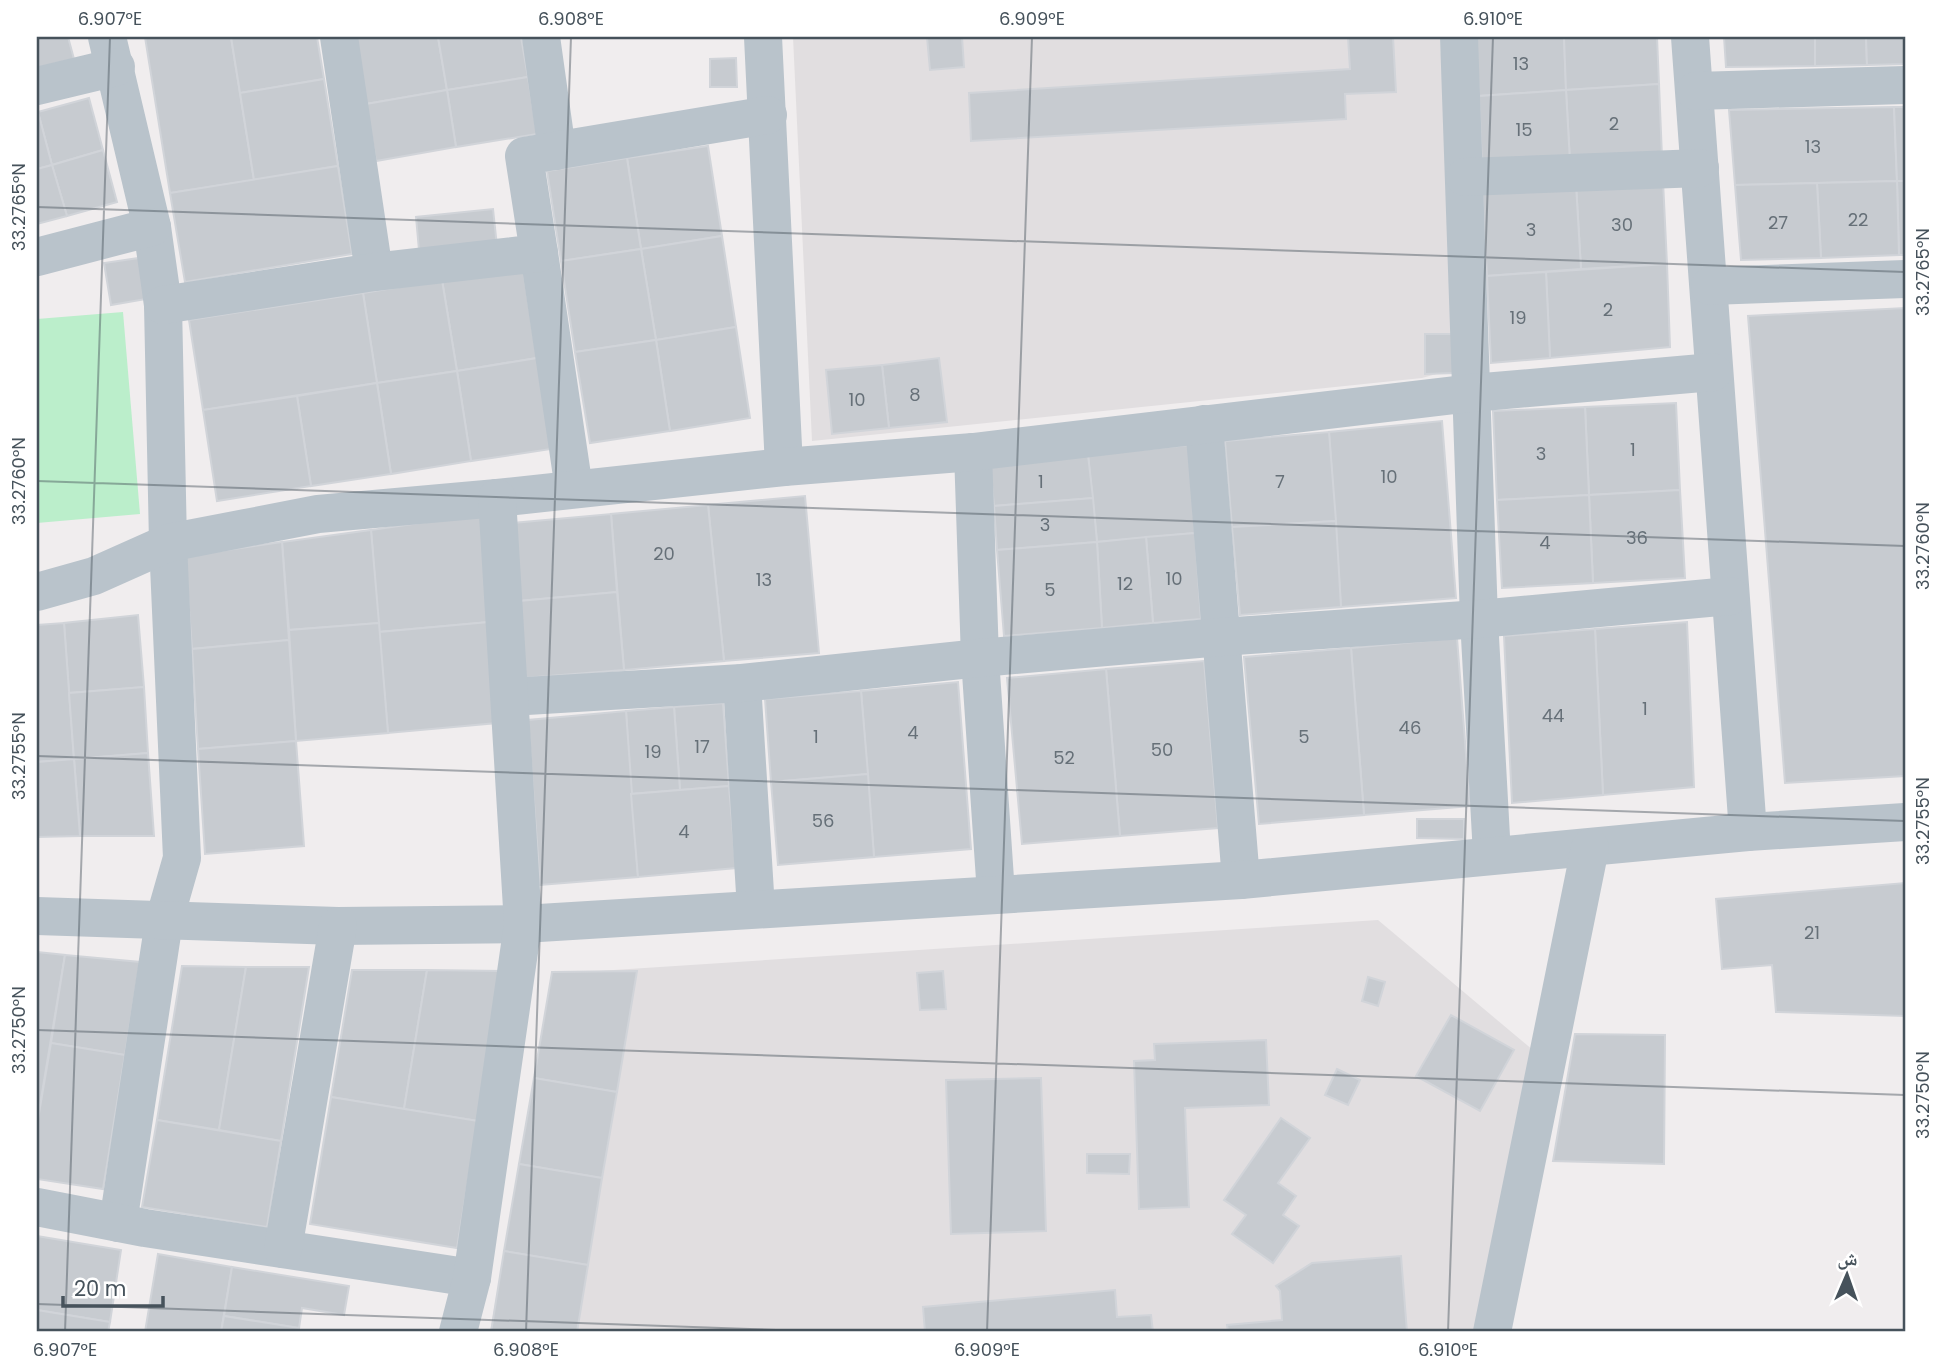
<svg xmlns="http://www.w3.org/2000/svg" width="1942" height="1369" font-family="Poppins,'Noto Naskh Arabic',sans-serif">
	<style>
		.education { fill: #e1dee0 }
		.pitch { fill: #bbeecb }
		.building { fill: #c7cbd0; stroke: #d1d4d9; stroke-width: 2 }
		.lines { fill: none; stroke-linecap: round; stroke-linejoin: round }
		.minor { stroke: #b9c3cb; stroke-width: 38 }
		.ticks { fill: none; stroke: #46525b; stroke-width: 2; stroke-opacity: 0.45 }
		.labels { text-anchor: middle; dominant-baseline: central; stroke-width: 7; stroke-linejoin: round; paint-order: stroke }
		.number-label { font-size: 18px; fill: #667078 }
		.neatline { fill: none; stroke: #46525b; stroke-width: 2.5 }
		.ticks-label { font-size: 18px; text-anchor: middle; fill: #46525b }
	</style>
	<rect width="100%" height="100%" fill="#f0edee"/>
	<g class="education">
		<path d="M793,37h647l18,331 -36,10 -610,63z"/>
		<path d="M1378,920l156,131 -60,281h-984l62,-358z"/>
	</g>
	<path class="pitch" d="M123,312l17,202 -103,9v-204z"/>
	<g class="building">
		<path d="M37,37h31l6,22 -37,9z"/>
		<path d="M145,37h86l23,143 -84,13z"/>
		<path d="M231,37h86l7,42 -84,14z"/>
		<path d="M355,37h83l9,53 -81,14z"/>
		<path d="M438,37h83l7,40 -81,13z"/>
		<path d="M927,37h35l2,30 -34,3z"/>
		<path d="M1348,37h45l3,55 -51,2 1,25 -375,22 -2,-48 381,-24z"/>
		<path d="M1476,37h88l2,53 -87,6z"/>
		<path d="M1564,37h93l2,47 -93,6z"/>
		<path d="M1724,37h91v29l-89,1z"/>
		<path d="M1815,37h51l1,28 -52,1z"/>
		<path d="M1866,37h39v27l-38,1z"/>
		<path d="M736,58l1,29h-27v-28z"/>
		<path d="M528,77l9,57 -81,13 -9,-57z"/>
		<path d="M324,79l14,87 -84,14 -14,-87z"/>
		<path d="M1659,84l3,73 -92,5 -4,-72z"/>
		<path d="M447,90l9,57 -80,14 -10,-57z"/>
		<path d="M1566,90l4,72 -88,4 -3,-70z"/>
		<path d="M89,98l14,52 -51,15 -14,-53z"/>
		<path d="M1894,107l3,74 -162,4 -6,-75z"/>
		<path d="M1894,107h11v74h-8z"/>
		<path d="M38,112l14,53 -15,4v-56z"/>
		<path d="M708,146l14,90 -81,13 -14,-91z"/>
		<path d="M103,150l14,52 -50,14 -15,-51z"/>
		<path d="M627,158l14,91 -80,12 -14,-90z"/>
		<path d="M52,165l15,51 -30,8v-55z"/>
		<path d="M338,166l14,88 -167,28 -15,-89z"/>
		<path d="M1663,181l4,83 -86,5 -5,-85z"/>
		<path d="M1897,181h8v74h-6z"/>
		<path d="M1897,181l2,74 -78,3 -4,-75z"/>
		<path d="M1817,183l4,75 -80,2 -6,-75z"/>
		<path d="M1576,184l5,85 -94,7 -5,-88z"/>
		<path d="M493,209l6,56 -78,7 -5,-55z"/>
		<path d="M722,236l14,91 -80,13 -15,-91z"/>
		<path d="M641,249l15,91 -81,12 -14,-91z"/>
		<path d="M139,258l7,41 -35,6 -7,-42z"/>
		<path d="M1667,264l3,83 -120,11 -4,-86z"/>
		<path d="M523,268l14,90 -80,13 -15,-91z"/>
		<path d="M1546,272l4,86 -59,5 -4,-87z"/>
		<path d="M442,280l15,91 -80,12 -14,-90z"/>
		<path d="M363,293l14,90 -174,27 -14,-90z"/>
		<path d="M1905,308v468l-120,7 -37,-467z"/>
		<path d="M736,327l14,91 -80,13 -14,-91z"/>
		<path d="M1425,334h28l1,39 -29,1z"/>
		<path d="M656,340l14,91 -80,12 -15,-91z"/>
		<path d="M537,358l14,91 -80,12 -14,-90z"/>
		<path d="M939,358l8,64 -58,6 -7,-63z"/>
		<path d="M882,365l7,63 -57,6 -6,-64z"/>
		<path d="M457,371l14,90 -80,13 -14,-91z"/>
		<path d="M377,383l14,91 -80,12 -14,-90z"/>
		<path d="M297,396l14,90 -94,15 -14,-91z"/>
		<path d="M1676,403l4,87 -91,5 -4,-88z"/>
		<path d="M1585,407l4,88 -92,5 -4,-89z"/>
		<path d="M1442,421l14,177 -115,9 -12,-175z"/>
		<path d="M1329,432l7,89 -104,6 -7,-86z"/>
		<path d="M1189,445l6,88 -98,9 -9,-87z"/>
		<path d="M1088,455l5,43 -99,8 -4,-42z"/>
		<path d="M1680,490l5,88 -92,5 -4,-88z"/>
		<path d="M1589,495l4,88 -91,5 -5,-88z"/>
		<path d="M805,496l14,157 -95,8 -16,-156z"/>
		<path d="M1093,498l4,44 -100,8 -3,-44z"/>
		<path d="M708,505l16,156 -100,9 -13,-156z"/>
		<path d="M482,514l7,108 -110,10 -8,-102z"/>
		<path d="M611,514l6,78 -98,9 -6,-78z"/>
		<path d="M1336,521l5,86 -101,8 -8,-88z"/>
		<path d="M371,530l8,93 -90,7 -7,-88z"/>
		<path d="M1195,533l6,86 -48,4 -7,-86z"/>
		<path d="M1146,537l7,86 -51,5 -5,-86z"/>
		<path d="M282,542l7,98 -97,9 -7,-93z"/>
		<path d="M1097,542l5,86 -98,8 -7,-86z"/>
		<path d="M617,592l7,78 -100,8 -5,-77z"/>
		<path d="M138,615l6,72 -75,6 -5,-70z"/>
		<path d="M489,622l8,101 -109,10 -9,-101z"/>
		<path d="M1687,622l7,165 -91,8 -8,-166z"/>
		<path d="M64,623l10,136 -37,3v-137z"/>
		<path d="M379,623l9,110 -92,8 -7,-111z"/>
		<path d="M1595,629l8,166 -91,8 -8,-167z"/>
		<path d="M1457,638l13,168 -106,9 -13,-167z"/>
		<path d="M289,640l7,101 -98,8 -6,-100z"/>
		<path d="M1351,648l13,167 -105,9 -15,-167z"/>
		<path d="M1204,661l14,167 -98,8 -14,-167z"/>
		<path d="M1106,669l14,167 -98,8 -15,-166z"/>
		<path d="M958,682l13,167 -97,8 -13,-166z"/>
		<path d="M144,687l4,66 -74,6 -5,-66z"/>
		<path d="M861,691l7,83 -97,8 -6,-83z"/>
		<path d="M723,703l6,83 -49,4 -6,-83z"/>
		<path d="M674,707l6,83 -49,4 -5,-83z"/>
		<path d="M626,711l12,166 -98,8 -12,-165z"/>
		<path d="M296,741l8,105 -99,8 -7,-105z"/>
		<path d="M148,753l6,83h-74l-6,-77z"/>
		<path d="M74,759l6,77 -43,1v-75z"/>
		<path d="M868,774l6,83 -96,8 -7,-83z"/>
		<path d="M729,786l7,82 -98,9 -7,-83z"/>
		<path d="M1417,819h47v20l-47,-1z"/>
		<path d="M1905,883v133l-129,-4 -4,-47 -50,4 -6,-70z"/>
		<path d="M37,952l28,3 -26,156h-2z"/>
		<path d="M65,955l75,7 -15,93 -74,-12z"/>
		<path d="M182,966l64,1 -27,163 -62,-10z"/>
		<path d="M246,967h63l-28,174 -62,-11z"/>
		<path d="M352,970h75l-23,139 -73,-12z"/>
		<path d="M427,970l75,1 -24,150 -74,-12z"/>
		<path d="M637,971l-20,121 -83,-14 18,-106z"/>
		<path d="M943,971l3,38 -26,1 -3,-37z"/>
		<path d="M1368,977l17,5 -7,24 -16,-5z"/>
		<path d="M1451,1015l63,35 -34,61 -64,-35z"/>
		<path d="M1575,1034l90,1 -1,129 -111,-3z"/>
		<path d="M1266,1040l3,65 -84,3 4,99 -50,2 -5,-148 21,-1 -1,-16z"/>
		<path d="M51,1043l74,12 -22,134 -66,-10v-54z"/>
		<path d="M1337,1069l23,11 -12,25 -23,-10z"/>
		<path d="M534,1078l83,14 -15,86 -83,-14z"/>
		<path d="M1041,1078l5,153 -95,3 -5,-154z"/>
		<path d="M331,1097l147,24 -21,127 -147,-24z"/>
		<path d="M1281,1118l29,20 -32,45 18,13 -13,19 16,11 -26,37 -41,-29 14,-19 -22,-15z"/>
		<path d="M157,1120l124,21 -14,86 -125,-20z"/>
		<path d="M1087,1154h43l-1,20 -42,-1z"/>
		<path d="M519,1164l83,14 -14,87 -84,-14z"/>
		<path d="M37,1236l84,14 -11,72 -73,-12z"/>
		<path d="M504,1251l84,14 -11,67h-86z"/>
		<path d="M158,1254l74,13 -11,65h-76z"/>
		<path d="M1401,1256l6,76h-179l-1,-7 55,-5 -2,-29 -4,-5 36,-23z"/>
		<path d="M232,1267l117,19 -5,29 -42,-7 -3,20 -75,-12z"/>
		<path d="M1115,1290l2,27 34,-2 2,17h-228l-2,-25z"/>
		<path d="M37,1310l73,12 -2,10h-71z"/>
		<path d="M224,1316l75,12 -1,4h-77z"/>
	</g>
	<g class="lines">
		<g class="minor">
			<path d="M107,37l45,190 11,78 5,238 14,315 -18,63 -46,302"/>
			<path d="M339,37l35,235"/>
			<path d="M541,37l16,114"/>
			<path d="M763,37l21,430"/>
			<path d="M1459,37l20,582 13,236"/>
			<path d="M1690,37l58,795"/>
			<path d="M37,86l79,-19"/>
			<path d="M1695,91l210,-6"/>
			<path d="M1465,177l235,-9"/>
			<path d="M539,253l35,236"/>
			<path d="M37,257l115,-30"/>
			<path d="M1710,286l195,-7"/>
			<path d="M163,305l211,-33 165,-19 -15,-97 244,-41"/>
			<path d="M1204,424l37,456"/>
			<path d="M973,452l7,206 16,236"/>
			<path d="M37,592l57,-16 74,-33 150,-29 179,-16 287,-31 189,-15 499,-59 241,-21"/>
			<path d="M742,683l14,226"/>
			<path d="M510,697l232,-14 238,-25 241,-21 258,-18 251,-23"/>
			<path d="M37,916l301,10 185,-2 718,-44 507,-48 157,-10"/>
			<path d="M37,1207l108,21 327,50"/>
			<path d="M283,1249l55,-323"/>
			<path d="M458,1332l14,-54 51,-354 -26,-426"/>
			<path d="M1492,1332l98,-484"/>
		</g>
	</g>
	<path class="ticks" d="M37,207l1868,65M37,481l1868,65M37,756l1868,65M37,1030l1868,65M37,1304l796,28M65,1332l45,-1295M526,1332l45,-1295M987,1332l45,-1295M1448,1332l45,-1295"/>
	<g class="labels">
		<g class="number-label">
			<text x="1521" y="63">13</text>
			<text x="1614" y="123">2</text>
			<text x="1524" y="129">15</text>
			<text x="1813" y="146">13</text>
			<text x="1858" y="219">22</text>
			<text x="1778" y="222">27</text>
			<text x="1622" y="224">30</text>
			<text x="1531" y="229">3</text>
			<text x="1608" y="309">2</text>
			<text x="1518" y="317">19</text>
			<text x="915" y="394">8</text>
			<text x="857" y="399">10</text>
			<text x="1633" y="449">1</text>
			<text x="1541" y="453">3</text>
			<text x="1389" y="476">10</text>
			<text x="1041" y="481">1</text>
			<text x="1280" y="481">7</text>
			<text x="1045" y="524">3</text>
			<text x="1637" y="537">36</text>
			<text x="1545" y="542">4</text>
			<text x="664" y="553">20</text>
			<text x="1174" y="578">10</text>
			<text x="764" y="579">13</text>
			<text x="1125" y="583">12</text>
			<text x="1050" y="589">5</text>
			<text x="1645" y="708">1</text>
			<text x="1553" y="715">44</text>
			<text x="1410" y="727">46</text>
			<text x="913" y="732">4</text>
			<text x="816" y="736">1</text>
			<text x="1304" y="736">5</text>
			<text x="702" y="746">17</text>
			<text x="1162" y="749">50</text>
			<text x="653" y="751">19</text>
			<text x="1064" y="757">52</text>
			<text x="823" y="820">56</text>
			<text x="684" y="831">4</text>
			<text x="1812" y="932">21</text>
		</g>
	</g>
	<rect width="1942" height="1369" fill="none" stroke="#ffffff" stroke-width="77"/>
	<g transform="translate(1847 1275) rotate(2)" stroke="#ffffff" stroke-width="5" paint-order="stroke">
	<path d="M0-5L12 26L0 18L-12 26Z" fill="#46525b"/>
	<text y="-10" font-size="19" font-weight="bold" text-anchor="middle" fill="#46525b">ش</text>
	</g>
	<path d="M63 1296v10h100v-10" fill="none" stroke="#46525b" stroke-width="3.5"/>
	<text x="74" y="1296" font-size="21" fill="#46525b" stroke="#ffffff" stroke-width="5" paint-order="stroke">20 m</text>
	<rect x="38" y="38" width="1866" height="1292" class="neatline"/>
	<g class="ticks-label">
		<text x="110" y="25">6.907°E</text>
		<text x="571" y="25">6.908°E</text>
		<text x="1032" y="25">6.909°E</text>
		<text x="1493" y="25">6.910°E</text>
		<text transform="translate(19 207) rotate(-90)" y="6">33.2765°N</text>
		<text transform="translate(1923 272) rotate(-90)" y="6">33.2765°N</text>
		<text transform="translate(19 481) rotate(-90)" y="6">33.2760°N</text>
		<text transform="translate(1923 546) rotate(-90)" y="6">33.2760°N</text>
		<text transform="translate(19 756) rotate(-90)" y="6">33.2755°N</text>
		<text transform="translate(1923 821) rotate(-90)" y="6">33.2755°N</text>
		<text transform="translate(19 1030) rotate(-90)" y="6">33.2750°N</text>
		<text transform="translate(1923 1095) rotate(-90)" y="6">33.2750°N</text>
		<text x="65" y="1356">6.907°E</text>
		<text x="526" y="1356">6.908°E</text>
		<text x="987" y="1356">6.909°E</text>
		<text x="1448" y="1356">6.910°E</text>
	</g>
</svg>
